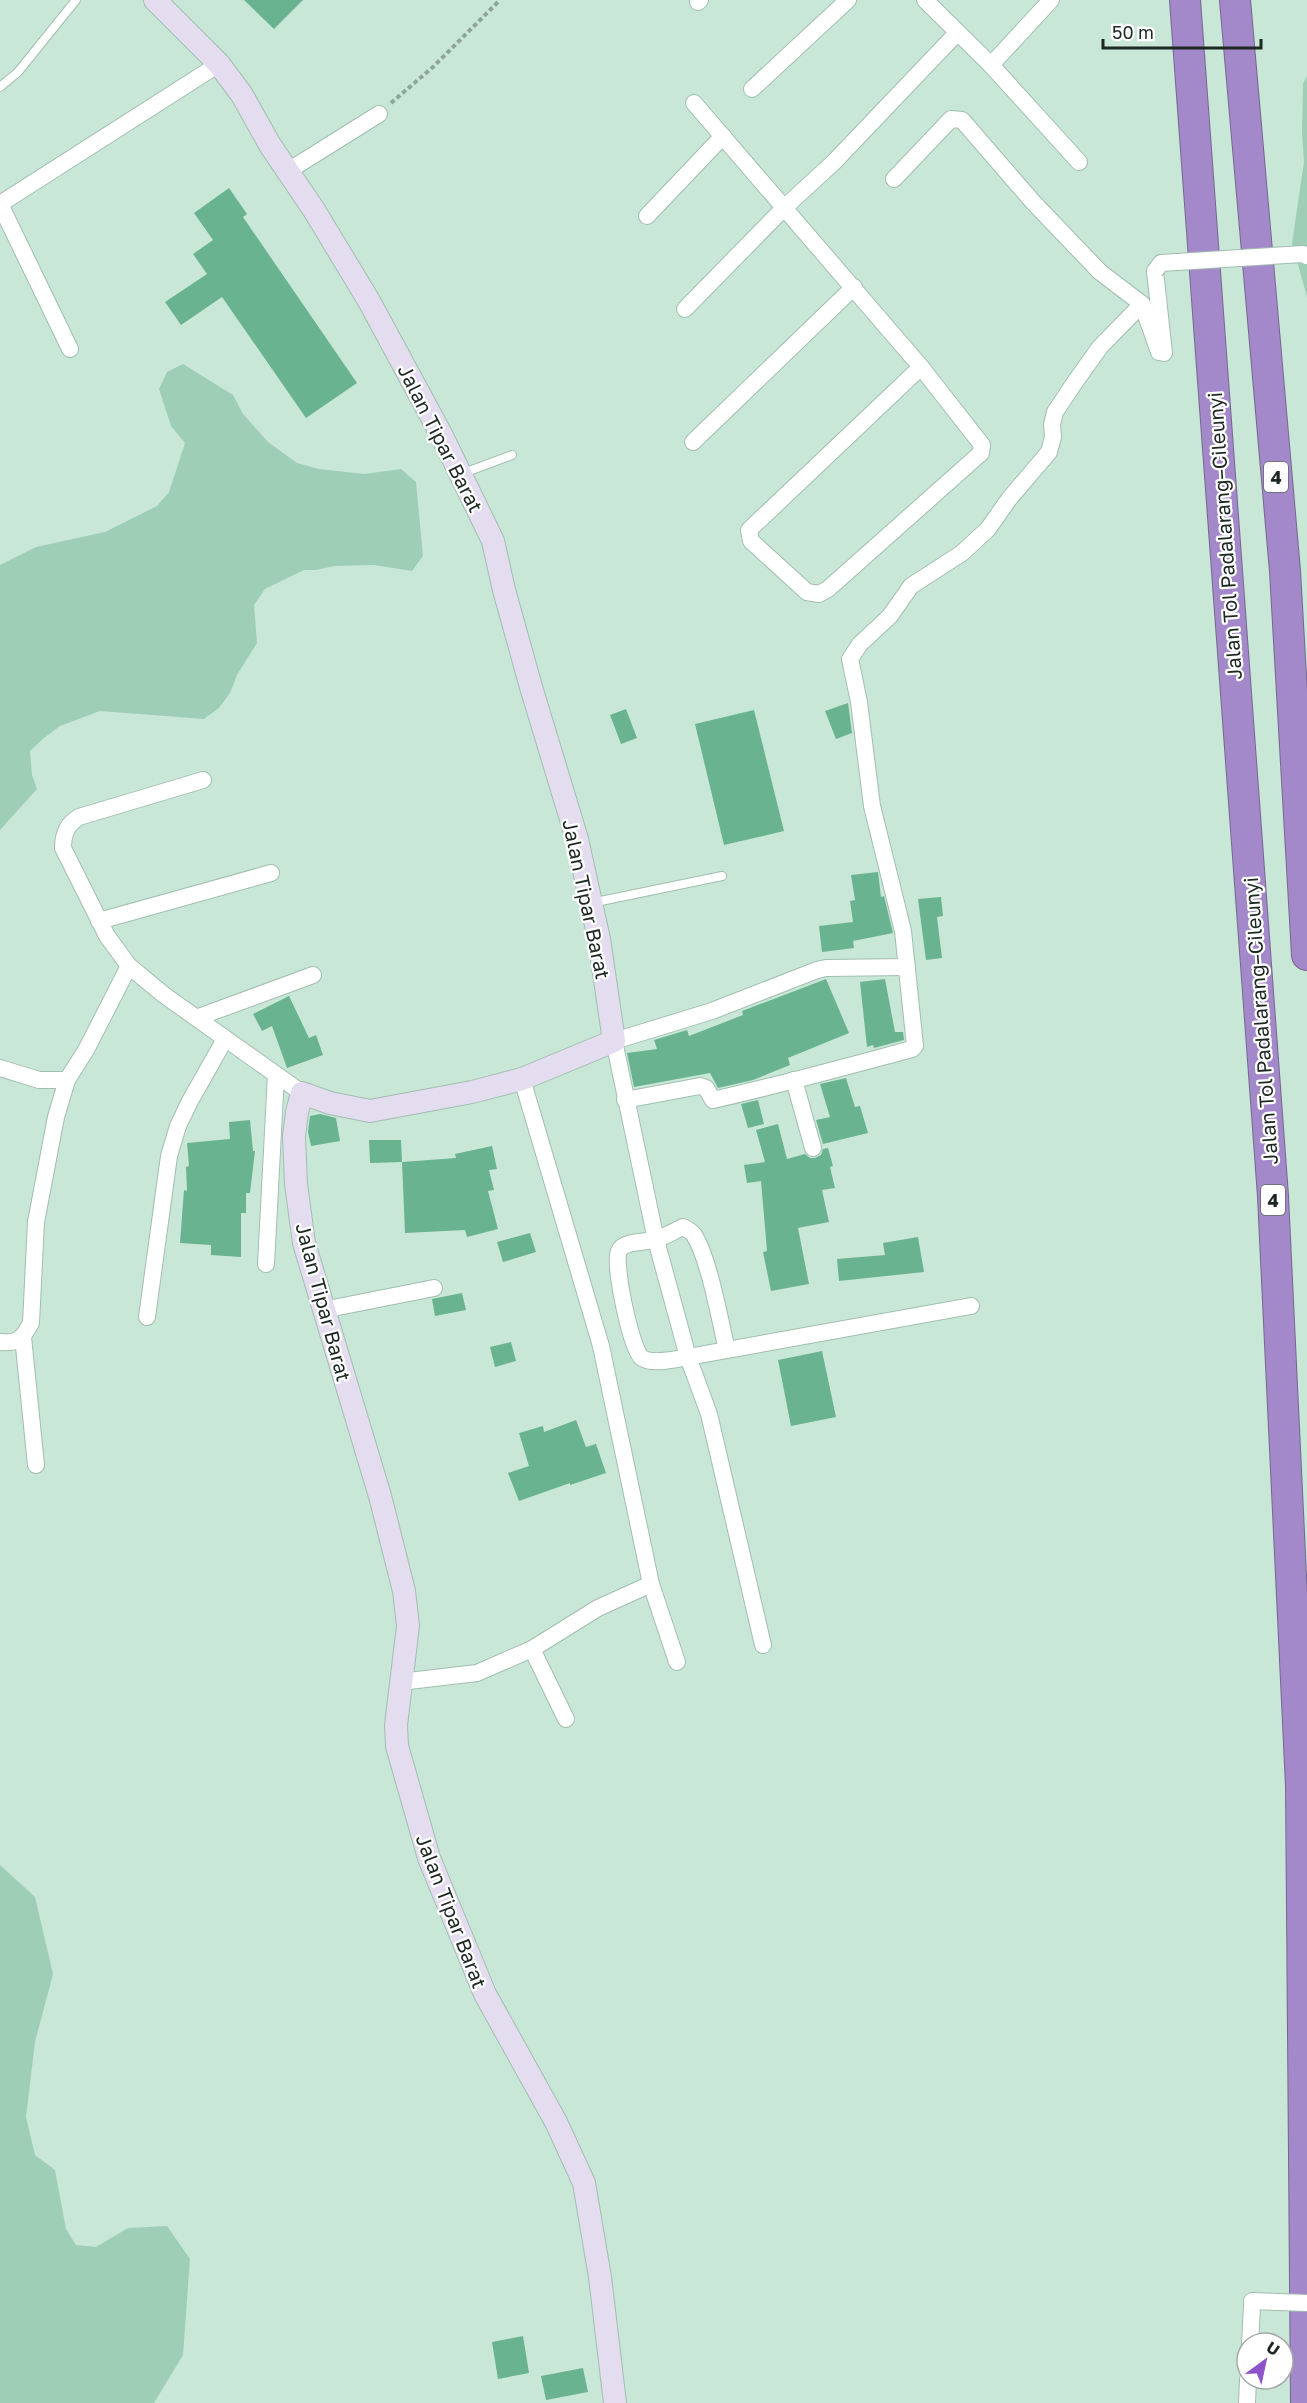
<svg xmlns="http://www.w3.org/2000/svg" width="1307" height="2403" font-family="'Golos Text',sans-serif">
	<style>
		.green { fill: #9fceb6 }
		.building { fill: #6ab390 }
		.lines { fill: none; stroke-linecap: round; stroke-linejoin: round }
		.lane-casing { stroke: #a1beaf; stroke-width: 10 }
		.street-casing { stroke: #a1beaf; stroke-width: 18 }
		.secondary-casing { stroke: #a1beaf; stroke-width: 24 }
		.highway-casing { stroke: #75678f; stroke-width: 32 }
		.path { stroke: #8ea599; stroke-width: 4; stroke-dasharray: 4.5 3; stroke-linecap: butt }
		.lane { stroke: #fff; stroke-width: 8 }
		.street { stroke: #fff; stroke-width: 16 }
		.secondary { stroke: #e4dcef; stroke-width: 22 }
		.highway { stroke: #a489ca; stroke-width: 30 }
		.street-bridge-casing { stroke: #a1beaf; stroke-width: 18; stroke-linecap: butt }
		.street-bridge { stroke: #fff; stroke-width: 16 }
		.labels { text-anchor: middle; dominant-baseline: central; stroke-width: 4.5; stroke-linejoin: round; paint-order: stroke }
		.shield { fill: #fff; stroke: #616864; stroke-width: 1.5 }
		.shield-label { font-size: 18px; font-weight: bold; fill: #1d2822 }
		.street-label { font-size: 20px; fill: #1d2822; stroke: #fff }
	</style>
	<rect width="100%" height="100%" fill="#c9e7d7"/>
	<g class="green">
		<path d="M1307,76v221l-15,-54 12,-81 -2,-29 1,-49z"/>
		<path d="M183,364l50,31 10,19 25,28 29,21 22,6 45,5 37,-5 15,13 7,74 -11,15 -38,-6 -39,1 -19,4h-12l-39,19 -11,16 3,38 -20,32 -7,18 -11,15 -15,11 -104,-8 -40,15 -16,12 -14,13 2,24 5,14 -37,41v-265l36,-18 69,-15 52,-26 12,-14 16,-49 -14,-17 -12,-37 8,-17z"/>
		<path d="M0,1865l35,32 18,77 -18,68 -9,75 9,38 20,15 11,59 10,16 20,2 32,-19 39,-2 23,33 -7,96 -29,48h-154z"/>
	</g>
	<g class="building">
		<path d="M244,0h59l-29,29z"/>
		<path d="M229,188l18,26 -4,3 114,166 -51,35 -84,-121 -41,28 -16,-23 42,-28 -14,-20 20,-14 -19,-27z"/>
		<path d="M848,703l4,30 -16,6 -11,-28z"/>
		<path d="M626,709l11,29 -16,6 -11,-29z"/>
		<path d="M754,710l30,121 -60,14 -29,-121z"/>
		<path d="M878,872l3,25 3,-1 9,37 -40,8 1,7 -32,4 -3,-26 34,-4 -3,-21 5,-1 -4,-25z"/>
		<path d="M941,897l2,19 -6,1 5,41 -16,2 -8,-61z"/>
		<path d="M826,979l23,54 -61,25 2,7 -37,15 -35,8 -8,-15 -76,14 -7,-34 30,-4 -3,-9 33,-10 2,6 54,-21 -1,-4z"/>
		<path d="M885,979l10,53h8l1,8 -30,8 -1,-3 -6,2 -7,-65z"/>
		<path d="M289,996l20,42 7,-3 7,20 -36,13 -15,-42 -10,5 -9,-17z"/>
		<path d="M846,1078l9,29 5,-1 8,27 -45,11 -7,-24 14,-3 -10,-33z"/>
		<path d="M758,1100l6,24 -16,4 -7,-24z"/>
		<path d="M320,1114l16,4 4,23 -29,5 -3,-14 2,-16z"/>
		<path d="M250,1120l3,31h2l-5,42h-4v20h-5v44l-30,-2v-10l-31,-2 4,-53 3,1 -1,-24 3,-1 -2,-23 43,-4 -1,-17z"/>
		<path d="M778,1124l9,35 18,-5 5,4h5l6,-3 2,-6 5,-1 5,18 -3,1 5,21 -13,2 7,32 -31,6 11,56 -38,7 -8,-39 4,-1 -6,-70 -14,2 -3,-18 21,-3 -9,-32z"/>
		<path d="M369,1140h32l1,22 -32,1z"/>
		<path d="M492,1146l5,23 -8,1 5,20 -6,1 10,38 -31,8 -2,-7 -60,3 -3,-71 54,-4 -1,-4z"/>
		<path d="M530,1233l6,19 -33,10 -6,-20z"/>
		<path d="M918,1237l6,35 -85,9 -2,-22 48,-4 -2,-12z"/>
		<path d="M462,1293l4,17 -31,6 -3,-17z"/>
		<path d="M511,1342l5,19 -21,6 -5,-20z"/>
		<path d="M822,1351l14,66 -45,9 -13,-66z"/>
		<path d="M576,1420l10,27 10,-3 10,29 -36,12v-2l-51,18 -11,-28 21,-7 -10,-33 24,-7 1,6z"/>
		<path d="M523,2336l6,37 -31,6 -6,-37z"/>
		<path d="M583,2368l5,24 -42,8 -5,-24z"/>
	</g>
	<g class="lines">
		<g class="lane-casing">
			<g id="lane">
				<path d="M0,87l18,-15 58,-72"/>
				<path d="M461,474l51,-19"/>
				<path d="M591,903l131,-27"/>
			</g>
		</g>
		<g class="street-casing">
			<g id="street">
				<path d="M925,0l66,65 88,97"/>
				<path d="M698,2l2,-2"/>
				<path d="M991,65l60,-65"/>
				<path d="M752,89l96,-89"/>
				<path d="M694,103l227,264 61,78 -1,8 -153,136 -9,5 -12,-2 -56,-51 -2,-11 172,-163"/>
				<path d="M288,171l91,-57"/>
				<path d="M894,179l57,-60 11,1 71,82 67,70 42,32"/>
				<path d="M0,204l219,-140"/>
				<path d="M0,204l70,145"/>
				<path d="M647,216l76,-80"/>
				<path d="M685,309l99,-101 50,-46 123,-129"/>
				<path d="M693,442l161,-155"/>
				<path d="M203,780l-124,37c-12,7 -16,17 -16,31l44,88 22,30 35,29 138,98"/>
				<path d="M99,921l172,-48"/>
				<path d="M196,1018l117,-43"/>
				<path d="M0,1068l39,12h28l19,-30 43,-84"/>
				<path d="M522,1079l79,267 50,238 26,78"/>
				<path d="M794,1080l19,68"/>
				<path d="M625,1100l75,-14 6,2 7,12c67,-15 132,-33 199,-51l3,-3 -12,-115 -31,-125 -13,-104 -9,-43 10,-15 30,-28 21,-30 51,-33 26,-24 21,-30 40,-47 4,-15 -1,-13 3,-12 20,-30 25,-35 42,-43 17,48 5,1 -9,-82"/>
				<path d="M266,1264l10,-189"/>
				<path d="M323,1310l111,-22"/>
				<path d="M147,1317l22,-161 9,-30 12,-25 35,-62"/>
				<path d="M23,1337l13,128"/>
				<path d="M0,1342c18,2 23,-4 31,-19l5,-101 20,-105 11,-37"/>
				<path d="M727,1350c-7,-29 -18,-92 -33,-115 -3,-4 -7,-6 -11,-8 -9,4 -17,9 -26,12 -10,4 -33,1 -38,12 -6,12 12,99 23,107 11,7 33,1 46,-1l283,-51"/>
				<path d="M763,1645l-54,-231 -21,-57 -32,-117 -42,-199 98,-30 105,-41 9,-2 81,-1"/>
				<path d="M532,1649l34,70"/>
				<path d="M400,1682l77,-9 55,-24 66,-41 53,-24"/>
				<path d="M1250,2343l2,-36"/>
				<path d="M1247,2403l1,-24"/>
			</g>
		</g>
		<g class="secondary-casing">
			<path id="secondary" d="M155,0l64,64 23,31 28,50 44,65 55,91 73,135 51,105 11,49 27,97 46,152 22,100 15,102 -92,38 -50,13 -102,19 -40,-8 -28,-10 -5,19 -3,24 2,48 8,59 76,253 24,95 4,35 -12,99 1,21 32,112 56,136 71,128 28,61 16,94 15,126"/>
		</g>
		<g class="highway-casing">
			<g id="highway">
				<path d="M1185,0l88,1196 28,590 5,617"/>
				<path d="M1235,0l50,571 22,384"/>
			</g>
		</g>
		<path class="path" d="M391,103l42,-36 67,-67"/>
		<use href="#lane" class="lane"/>
		<use href="#street" class="street"/>
		<use href="#secondary" class="secondary"/>
		<use href="#highway" class="highway"/>
		<g class="street-bridge-casing">
			<g id="street-bridge">
				<path d="M1155,271l6,-8 142,-9 4,2"/>
				<path d="M1252,2307v-6l55,2"/>
			</g>
		</g>
		<use href="#street-bridge" class="street-bridge"/>
	</g>
	<g class="labels">
		<g class="shield">
			<rect x="1264" y="462" width="24" height="30" rx="4.5"/>
			<rect x="1261" y="1185" width="24" height="30" rx="4.5"/>
		</g>
		<g class="shield-label">
			<text x="1276" y="477">4</text>
			<text x="1273" y="1200">4</text>
		</g>
		<g class="street-label">
			<text transform="translate(441 438) rotate(63)">Jalan Tipar Barat</text>
			<text transform="translate(1224 536) rotate(-94)">Jalan Tol Padalarang–Cileunyi</text>
			<text transform="translate(587 899) rotate(78)">Jalan Tipar Barat</text>
			<text transform="translate(1260 1021) rotate(-94)">Jalan Tol Padalarang–Cileunyi</text>
			<text transform="translate(324 1302) rotate(75)">Jalan Tipar Barat</text>
			<text transform="translate(452 1911) rotate(69)">Jalan Tipar Barat</text>
		</g>
	</g>
	<g transform="translate(1265 2361) rotate(33)"><circle r="28" fill="#ffffff" stroke="#a5a9a7" stroke-width="1.5"/>
	<path d="M0-4.5L10 22L0 15L-10 22Z" fill="#8d54cc"/>
	<text y="-9" font-size="16" font-weight="bold" text-anchor="middle" fill="#1d2822">U</text>
	</g>
	<path d="M1103 39v9h158v-9" fill="none" stroke="#1d2822" stroke-width="3"/>
	<text x="1112" y="39" font-size="18" fill="#1d2822" stroke="#ffffff" stroke-width="4.5" paint-order="stroke">50 m</text>
</svg>
